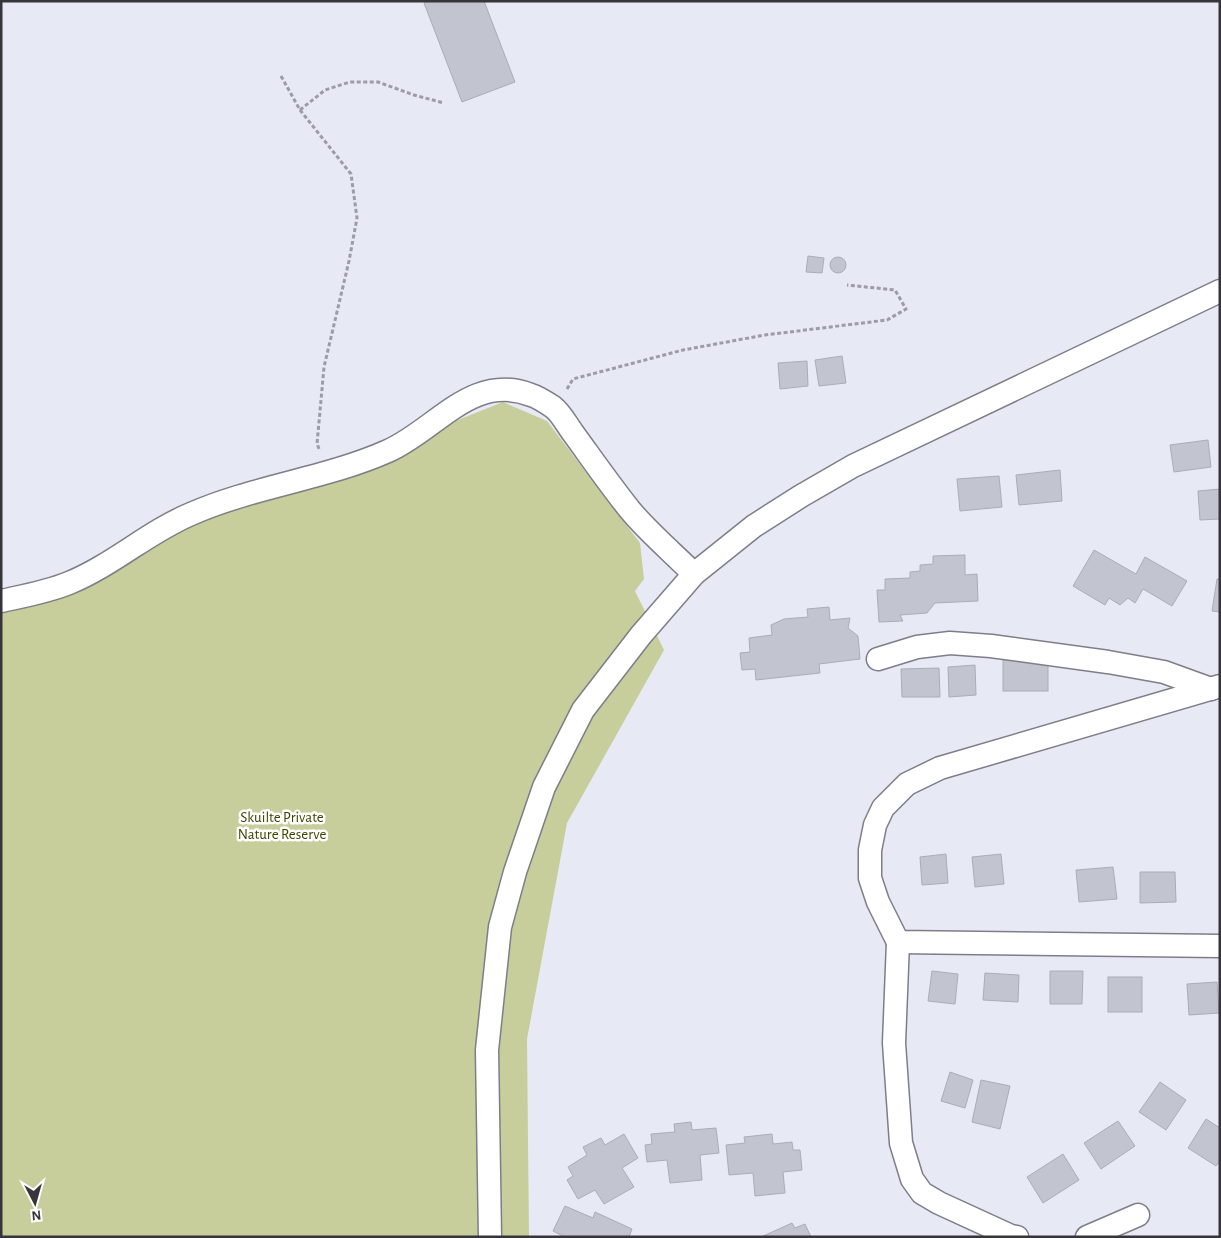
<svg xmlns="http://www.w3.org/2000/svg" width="1221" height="1238" font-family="'Alegreya Sans',sans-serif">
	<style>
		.green { fill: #c7ce9c }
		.building { fill: #c2c4cf; stroke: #aaacb8 }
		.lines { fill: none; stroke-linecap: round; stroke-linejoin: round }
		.street-casing { stroke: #7c7e89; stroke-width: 25 }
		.path { stroke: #9b9ca5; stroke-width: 3; stroke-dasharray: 4 2.5; stroke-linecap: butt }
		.street { stroke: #fff; stroke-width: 22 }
		.labels { text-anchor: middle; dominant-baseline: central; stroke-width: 5; stroke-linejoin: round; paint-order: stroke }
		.park-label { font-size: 15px; fill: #404500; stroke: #fff }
	</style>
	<rect width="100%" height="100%" fill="#e7e9f5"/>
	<path class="green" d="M503,402l44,19 93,122 4,36 -9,12 29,59 -97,173 -40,216 2,198h-528v-635z"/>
	<g class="building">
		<path d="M428,1h56l31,81 -53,20 -38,-99z"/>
		<path d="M808,256l16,2 -2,15 -16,-1z"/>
		<circle cx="838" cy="265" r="8"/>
		<path d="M842,356l4,27 -27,3 -4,-26z"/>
		<path d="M807,361l1,25 -28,3 -2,-26z"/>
		<path d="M1208,440l3,27 -37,5 -4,-27z"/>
		<path d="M1060,470l2,31 -43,4 -3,-30z"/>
		<path d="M999,476l3,31 -42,4 -3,-32z"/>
		<path d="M1220,489v30l-20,1 -2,-29z"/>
		<path d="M1094,550l42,24 9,-17 42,24 -15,25 -29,-17 -8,14 -7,-5 -8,7 -11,-7 -4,7 -32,-19z"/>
		<path d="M965,555v20l12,-1 1,27 -43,2 -8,10 -27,2 3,6 -24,1 -2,-32h8v-11l25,-1v-6l10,-1v-6l13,-1v-8z"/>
		<path d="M1217,579h3v33l-8,-1z"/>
		<path d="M829,607l1,13 20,-2 -2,10 10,8 2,23 -41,5 1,9 -64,7 -1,-11 -13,1 -2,-17 10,-1 -1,-14 23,-3 -1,-10 13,-6 24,-2 -1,-8z"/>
		<rect x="1003" y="660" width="45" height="31"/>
		<path d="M975,665l1,30 -27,2 -1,-30z"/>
		<path d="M939,668l1,29h-38l-1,-28z"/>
		<path d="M946,854l2,29 -26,2 -2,-28z"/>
		<path d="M1001,854l3,30 -29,3 -3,-30z"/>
		<path d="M1113,867l4,32 -38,3 -3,-32z"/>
		<path d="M1140,872h35l1,30 -36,1z"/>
		<path d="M932,971l26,3 -3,30 -27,-3z"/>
		<path d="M1050,971h33l-1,33h-32z"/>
		<path d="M985,973l34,2 -1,27 -35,-2z"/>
		<rect x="1108" y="977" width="34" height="35"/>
		<path d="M1217,982l2,31 -30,2 -2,-31z"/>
		<path d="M950,1072l23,8 -8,28 -24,-7z"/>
		<path d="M981,1080l29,6 -10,43 -28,-7z"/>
		<path d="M1160,1082l26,18 -20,30 -27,-18z"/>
		<path d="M1206,1119l14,9v33l-4,5 -28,-18z"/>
		<path d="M1118,1121l17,25 -34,23 -17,-26z"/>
		<path d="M691,1122l1,8 24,-2 3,25 -19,2 2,25 -32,3 -3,-23 -20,2 -2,-17 7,-1 -1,-10 24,-2 -1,-8z"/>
		<path d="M624,1134l14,24 -16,10 12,19 -30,17 -9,-14 -17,9 -11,-19 6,-4 -5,-9 19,-12 -4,-8 18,-9 4,7z"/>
		<path d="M772,1134l1,10 19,-2 1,8h7l2,20 -19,2 2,21 -30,3 -2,-23 -24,2 -3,-30 19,-2 -1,-6z"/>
		<path d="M1063,1154l16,26 -36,23 -16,-26z"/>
		<path d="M565,1206l28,12 2,-6 37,17 -3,8h-64l-12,-6z"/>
		<path d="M792,1223l3,5 10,-4 6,13h-50z"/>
	</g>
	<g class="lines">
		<g class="street-casing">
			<g id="street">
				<path d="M1,601c23,-5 46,-9 68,-18 44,-18 79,-51 122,-69 64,-28 134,-35 197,-63 48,-21 84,-79 143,-56 7,2 16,8 22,12 8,6 14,18 20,26 19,26 37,52 57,77 17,21 44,44 64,64"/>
				<path d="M878,659l39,-12 33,-4 41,3 117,16 56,10 47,17"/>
				<path d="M1220,686l-280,82 -33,16 -24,24 -8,17 -5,25v28l8,24 20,40 322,4"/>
				<path d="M898,942l-4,101 7,100 11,36 10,14 17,10 72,33 6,1"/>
				<path d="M490,1237l-3,-187 13,-123 15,-55 29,-85 39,-77 58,-75 53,-61 60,-48 47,-30 52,-30 367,-175"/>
				<path d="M1087,1237l51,-22"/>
			</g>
		</g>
		<g class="path">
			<path d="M281,76l19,34 51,64 6,44 -8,43 -25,106 -7,77 3,7"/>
			<path d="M300,110l25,-20 25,-8h28l36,13 30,8"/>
			<path d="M567,389l6,-10 110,-29 82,-15 122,-15 19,-11 -11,-19 -48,-5"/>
		</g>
		<use href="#street" class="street"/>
	</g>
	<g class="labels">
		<g class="park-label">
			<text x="282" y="817">Skuilte Private<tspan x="282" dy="17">Nature Reserve</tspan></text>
		</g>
	</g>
	<rect width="1221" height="1238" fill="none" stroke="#35353a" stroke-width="5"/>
	<g transform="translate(35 1203) rotate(174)" stroke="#ffffff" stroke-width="4" paint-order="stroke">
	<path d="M0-4L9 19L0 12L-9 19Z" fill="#35353a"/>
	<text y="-8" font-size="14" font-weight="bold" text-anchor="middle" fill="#35353a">N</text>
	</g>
</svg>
